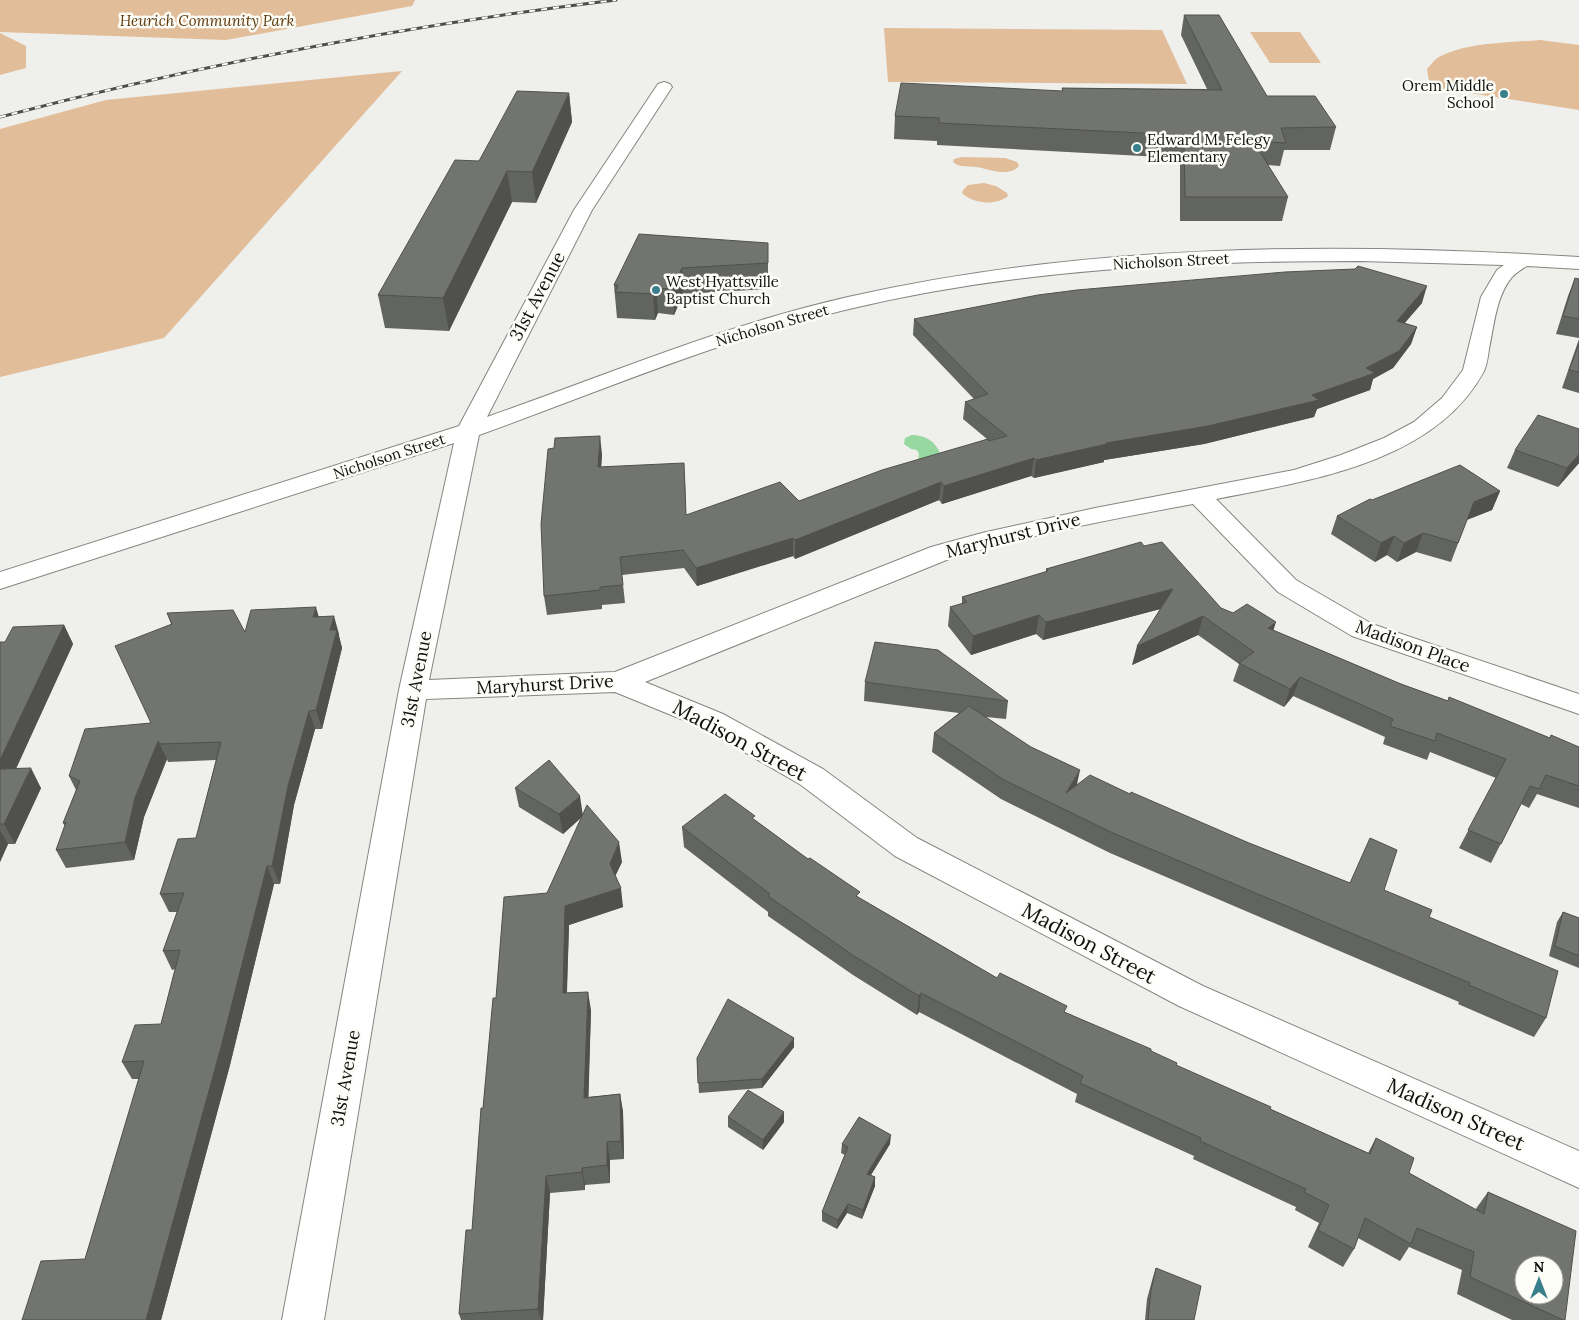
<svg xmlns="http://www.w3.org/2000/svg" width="1579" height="1320" font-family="Lora,serif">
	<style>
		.green { fill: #e2bd9a }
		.water { fill: #97d7a0 }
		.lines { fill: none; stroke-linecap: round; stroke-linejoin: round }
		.minor-casing { stroke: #858581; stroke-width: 2 }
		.minor { fill: #fff; fill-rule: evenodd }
		.rail-casing { stroke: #4d4d4b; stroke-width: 3 }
		.rail { stroke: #fdfdf8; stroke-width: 2; stroke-dasharray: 6; stroke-linecap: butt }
		.wall { fill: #626460 }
		.shaded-wall { fill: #50514e }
		.building { fill: #727470; stroke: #50514e; fill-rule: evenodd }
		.poi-dot { fill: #397f8b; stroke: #fdfdf8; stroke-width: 2 }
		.labels { text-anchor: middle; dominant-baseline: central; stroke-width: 5; stroke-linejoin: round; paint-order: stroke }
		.far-park-label { font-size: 15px; font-style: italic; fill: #5e380a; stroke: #fdfdf8 }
		.far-poi-label { font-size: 15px; fill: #10100f; stroke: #fdfdf8; text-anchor: start }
		.far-street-label { font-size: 15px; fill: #10100f; stroke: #fdfdf8 }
		.street-label { font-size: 18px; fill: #10100f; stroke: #fdfdf8 }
		.near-street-label { font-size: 21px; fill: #10100f; stroke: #fdfdf8 }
	</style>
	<rect width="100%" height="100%" fill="#efefeb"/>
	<g class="green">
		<path d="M0,0h415l-3,6 -186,34 -226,-8z"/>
		<path d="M884,28l278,2 25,54 -299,-2z"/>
		<path d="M1250,32h50l21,31h-51z"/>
		<path d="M0,33l26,13v22l-26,7z"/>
		<path d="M1540,40l39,5v65l-149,-23 -3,-18c4,-4 8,-11 14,-13 29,-14 67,-13 99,-16z"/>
		<path d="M402,71l-238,267 -164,39v-248l106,-29z"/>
		<path d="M962,157l43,1 12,4 2,4c-11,12 -29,3 -43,1 -8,-1 -16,1 -23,-5l1,-3z"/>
		<path d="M984,183l12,3 11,7 1,3c-12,10 -35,8 -46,-3l1,-3 5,-5z"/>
	</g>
	<path class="water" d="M912,435c13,0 23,6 28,18l-22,7 1,-6 -2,-4 -6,-1 -7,-5 1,-6z"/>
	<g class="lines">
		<g class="minor-casing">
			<path id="minor" d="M664,82l6,2 2,3 -80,123 -105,207c120,-42 237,-92 361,-120 239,-54 488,-55 731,-40v12l-52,-3c-5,3 -11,7 -15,11 -16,19 -18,49 -23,72 -1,7 -2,16 -5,22 -49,92 -176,110 -268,128l80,81 76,44 207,70v20l-227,-78 -74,-44 -85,-88c-82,15 -164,31 -244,55l-304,123 78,32 100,55 94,69 286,148 376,165v37l-400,-182 -284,-150 -94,-71 -98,-57 -88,-36 -189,7 -102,621h-42l117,-630 55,-247 -454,146v-17l459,-146 115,-216 84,-126zM1360,261l144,4 -7,5 -16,27 -18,73 -21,28 -28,24 -30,16 -43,17 -47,15 -199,38 -113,25 -51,14 -316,125 -186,8 50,-245c122,-44 243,-96 370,-126 167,-40 340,-48 511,-48z"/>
		</g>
		<use href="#minor" class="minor"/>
		<g class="rail-casing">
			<path id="rail" d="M0,117c203,-53 408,-92 616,-117"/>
		</g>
		<use href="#rail" class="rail"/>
	</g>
	<g class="wall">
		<path d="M1184,15l83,81 69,31 -6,23h-46l-4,16 -12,-1 20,32 -6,24h-102v-63l-243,-13v-4l-43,-2 1,-23 167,-25v-3l145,1 -26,-54z"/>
		<path d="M569,93l3,29 -36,81 -24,-1 -63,129 -64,-3 -7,-33 101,-134z"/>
		<path d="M768,243v46l-85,5 -9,21 -16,-2 -3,7 -38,-2 -3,-33z"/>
		<path d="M1575,278l4,1v59l-23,-4 12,-38z"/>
		<path d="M1422,303l-18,20 13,4 -6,17 -18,24 -20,11 -3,11 -53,19 -3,8 -110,27 -100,16v2l-70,16 -3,-2 -89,28 -3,-4 -144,59 -2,-3 -96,30 -13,-18 -62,7 3,28 -23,2v4l-55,6 -3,-19 10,-148 48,6 -1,13 84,14 1,34 113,-14 188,-62 -24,-20 2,-17 9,-3 -61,-64 1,-16z"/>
		<path d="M1579,339v54l-17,-5z"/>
		<path d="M1515,450l64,13 -21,24 -51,-19z"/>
		<path d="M1500,491l-8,19 -25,10 -16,42 -35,-10 -19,10 -10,-7 -12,7 -44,-28 6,-18 35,-16z"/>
		<path d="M1144,546l77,62 180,76 149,54 29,9v61l-42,-14 -8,14 -8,-4 -30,59 -32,-15 37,-70 -66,-26 -3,8 -44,-16 2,-7 -92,-41 -9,11 -51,-26 6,-17 -41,-29 -66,30 28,-56 -117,31 -7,-6 -65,21 -23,-29 2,-19 12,-3v-7l84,-25v-3z"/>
		<path d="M167,613l78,19 74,-16 20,18v2l3,12 -20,81h-7l-21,76 -14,79h-6l-44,181 -69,255h-139l63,-61 54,-180h-7l-10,-17 39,-38 14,-55 -3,1 -9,-19 14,-39h-8l-9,-18 36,-56 20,-78 -48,2 -1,-3 -23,58 -10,43 -68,8 -10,-18 9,-24 -2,-3 13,-33 -7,-14 81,-53 21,-99z"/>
		<path d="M64,625l9,19 -57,125 25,19 -26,56h-7l-8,18v-220h5z"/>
		<path d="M865,682l143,19 -2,18 -20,-2 91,67 53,10 119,49 101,40 34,7 45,27 117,101 -12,19 -76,-33 1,-2 -349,-149 -109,-54 -69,-47 2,-19 25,-20 -95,-12z"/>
		<path d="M515,788l68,27 39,47 -7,14 8,31 -54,18 -2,68 24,17 -3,87 32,-3 3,18 1,47 -14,1v23l-25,2v5l-35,3 -7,127h-82l-2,-6 13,-84 11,-122 13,-110 51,-105 36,-77 -20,18 -44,-27z"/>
		<path d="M755,820l105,78 137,80 68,34 86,39 25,14 94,44 98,44 8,-15 33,35 66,37 13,-18 77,128h-53l-55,-26 5,-24 -53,-23 -9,14 -42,-23 -4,11 -11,18 -35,-20 11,-24 -24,-13 1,-3 -103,-48 1,-3 -119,-54 2,-8 -158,-82 -2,3 -64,-40 -85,-59v-4l-84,-65 -2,-20z"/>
		<path d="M1563,912l16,6v50l-30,-12 8,-34z"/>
		<path d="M794,1047l-32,41 -63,5 -2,-35z"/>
		<path d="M784,1112v10l-21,28 -35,-23v-10z"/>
		<path d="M842,1144h48l-19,31 4,2v9l-13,33 -15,-6 -10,16 -15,-8v-9l23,-57 -4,-2z"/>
		<path d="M1156,1268l38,52h-49l2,-21 6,-22z"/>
	</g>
	<g class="shaded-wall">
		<path d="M569,93l3,29 -36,81 -4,-31z"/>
		<path d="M507,171l5,31 -63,129 -6,-33z"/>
		<path d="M682,268l1,26 -9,21 -1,-26z"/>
		<path d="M1427,286l-5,17 -30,35 5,-17z"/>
		<path d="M656,288l2,25 -3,7 -2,-26z"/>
		<path d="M1417,327l-6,17 -18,24 -20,11 -3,11 -53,19 -3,8 -110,27 -100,16v2l-70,16 2,-18 70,-17 206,-48 54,-27z"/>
		<path d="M600,436l2,18 -2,31 -2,-18z"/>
		<path d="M1579,454v9l-21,24 9,-19z"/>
		<path d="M1034,458l-3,18 -89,28 2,-18z"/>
		<path d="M941,482l-2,18 -144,59v-19z"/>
		<path d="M1500,491l-8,19 -26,10 8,-18z"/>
		<path d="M1423,533l-7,19 -19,10 7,-19z"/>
		<path d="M1394,536l-7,19 -12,7 6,-19z"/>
		<path d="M793,538v18l-96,30 -1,-18z"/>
		<path d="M1173,589l-5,18 -125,33 3,-18z"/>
		<path d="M316,607l5,18 -8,-8z"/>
		<path d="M1039,615l-3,19 -65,21 2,-19z"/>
		<path d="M334,616l5,18v2l3,12 -20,81 -6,-19 14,-80z"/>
		<path d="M1203,616l-5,19 -66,30 5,-19z"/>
		<path d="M1276,622l-6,19 -2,-13z"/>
		<path d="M64,625l9,19 -62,135 -11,-5v-14z"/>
		<path d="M1300,677l-7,19 -9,11 6,-18z"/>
		<path d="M309,711l6,18 -21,76 -14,79 -8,-18 16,-80z"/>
		<path d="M158,741l9,18 -23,58 -10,43 -9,-18 10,-44z"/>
		<path d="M31,768l10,20 -26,56 -11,-20z"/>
		<path d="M1080,770l-4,19 -10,4z"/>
		<path d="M580,796l3,20 -20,18 -4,-20z"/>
		<path d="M0,830l8,14 -8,18z"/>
		<path d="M619,842l3,20 -10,21 -2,-19z"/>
		<path d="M267,866l7,18 -44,181 -69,255h-15z"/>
		<path d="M621,888l2,19 -54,18 -3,87 -3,-19 2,-87z"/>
		<path d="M588,992l3,18 -3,106 -4,-18z"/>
		<path d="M921,993l-2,19 -2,3 2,-19z"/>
		<path d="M794,1038v9l-32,41v-9z"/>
		<path d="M620,1094l3,18 1,47 -3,-18z"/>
		<path d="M784,1112v10l-21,28v-10z"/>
		<path d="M891,1135l-1,9 -24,39 1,-9z"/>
		<path d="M607,1142l3,18v23l-3,-18z"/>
		<path d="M582,1168l3,17v5l-3,-18z"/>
		<path d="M546,1176l4,17 -7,127h-2l-3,-11z"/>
		<path d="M875,1177v9l-13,33 1,-9z"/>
		<path d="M848,1204l-1,9 -10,16 1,-9z"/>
	</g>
	<g class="building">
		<path d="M1184,15h35l48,81h48l21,31 -55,1 5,15 -33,-2 35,56h-103l-1,-62 -245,-12v-5l-44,-2 6,-33 162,8 -1,-3 160,2z"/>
		<path d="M517,91l52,2 -37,79 -25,-1 -64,127 -65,-3 77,-135 24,1z"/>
		<path d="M639,234l129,9v20l-86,5 -9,21 -17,-1 -3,6 -38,-2 3,-7h-4z"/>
		<path d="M1358,266l69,20 -30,35 20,6 -18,24 -33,17 9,5 -63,22 7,5 -111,26 -102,17 1,1 -71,16 -2,-2 -90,28 -3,-4 -146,58 -2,-2 -97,30 -13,-18 -63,7 3,28 -23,2v3l-56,6 -3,-72 7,-75 6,-1 1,-10 45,-2 -2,31 86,-4 2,52 94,-33 19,19 83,-31 106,-31 1,2 18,-5 -42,-34 23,-8 -74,-75 124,-24 39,-5 208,-18 70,-3z"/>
		<path d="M1575,278l4,1v40l-16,-3z"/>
		<path d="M1579,343v29l-10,-2z"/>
		<path d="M1538,415l41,14v25l-12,14 -52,-18z"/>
		<path d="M1460,465l40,26 -26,11 -16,41 -35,-10 -19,10 -10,-7 -13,7 -44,-27 33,-17 2,1z"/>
		<path d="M1141,542l3,4 18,-4 59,66 12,5 14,-9 29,18 -8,6 133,56 47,17 1,-4 101,41 1,-3 28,12v39l-33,-11 -7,14 -9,-3 -29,58 -33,-14 38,-71 -69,-26 -2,8 -45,-15 3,-7 -93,-42 -10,12 -51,-26 15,-11 -51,-36 -66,30 36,-57 -127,33 -7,-7 -66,21 -23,-29 17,-5 -5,-5 86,-26 -2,-2z"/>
		<path d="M316,607l-3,10 21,-1 -4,14h7l-21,80 -7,1 -21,75 -16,80h-5l-46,181 -75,273h-124l19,-59 44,-2 59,-198 -22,1 13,-37 26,-1 19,-74 -17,1 21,-58 -24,1 18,-55 18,-1 25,-96 -61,2 -2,-3 -23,57 -10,44 -69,8 10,-28 -3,1 17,-42 -11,-5 16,-47 66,-6 -36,-77 57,-22 -5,-11 66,-3 12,22 6,-22z"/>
		<path d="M64,625l-64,135v-118h5l8,-15z"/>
		<path d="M875,642l63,8 70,51 -143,-19z"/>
		<path d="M969,706l62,41 49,23 -14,23 24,-18 40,19 1,-2 118,51 101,40 20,-45 27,12 -13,40 48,20 -3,7 129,54 -12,47 -77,-33 1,-2 -355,-149 -111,-54 -70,-47z"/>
		<path d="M549,760l31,36 -21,18 -44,-26z"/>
		<path d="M31,768l-27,56h-4v-55z"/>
		<path d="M725,794l30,22 -3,2 56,41 2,-1 50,34 -4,4 141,82 3,-5 67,33 -3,6 87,37v2l26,12 -1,2 95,42 -1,2 100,45 6,-16 38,20 -5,15 75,41 4,-22 88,39 -11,89h-2l-93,-43 4,-25 -57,-24 -6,16 -46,-26 -11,31 -36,-19 11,-25 -25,-13 2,-3 -106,-48 1,-3 -121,-55 3,-7 -162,-83 -2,3 -65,-40 -86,-60 2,-2 -88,-67zM1524,1265h30v30h-30z"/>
		<path d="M587,805l32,37 -9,22 11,24 -56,18 -2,87 25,-1 -4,106 36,-4 1,47 -14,1v23l-25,3v4l-36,4 -8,133 -79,5 7,-84h6l9,-122h2l10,-110h3l8,-101 43,-4z"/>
		<path d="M1563,912l16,6v38l-24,-10z"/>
		<path d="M728,999l66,39 -32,41 -64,4 -1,-25z"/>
		<path d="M748,1090l36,22 -21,28 -35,-23z"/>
		<path d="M859,1117l32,18 -24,39 8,3 -12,33 -15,-6 -10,16 -16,-8 26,-65 -6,-3z"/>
		<path d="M1156,1268l45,18 -7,34h-46l3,-30z"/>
	</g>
	<g class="poi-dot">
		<circle cx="1504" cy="94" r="5"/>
		<circle cx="1137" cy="148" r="5"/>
		<circle cx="656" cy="290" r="5"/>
	</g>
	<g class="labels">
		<g class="far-park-label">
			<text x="207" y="20">Heurich Community Park</text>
		</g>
		<g class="far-poi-label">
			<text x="1494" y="85" text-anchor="end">Orem Middle<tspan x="1494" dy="17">School</tspan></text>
			<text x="1147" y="139">Edward M. Felegy<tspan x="1147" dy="17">Elementary</tspan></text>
			<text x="666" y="281">West Hyattsville<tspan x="666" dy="17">Baptist Church</tspan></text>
		</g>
		<g class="far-street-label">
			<text transform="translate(1171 261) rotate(-3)">Nicholson Street</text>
			<text transform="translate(772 325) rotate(-16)">Nicholson Street</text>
			<text transform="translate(389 456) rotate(-18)">Nicholson Street</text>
		</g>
		<g class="street-label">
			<text transform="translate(537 296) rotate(-62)">31st Avenue</text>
			<text transform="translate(1013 535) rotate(-14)">Maryhurst Drive</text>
			<text transform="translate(1413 646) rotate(20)">Madison Place</text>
			<text transform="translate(416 679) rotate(-79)">31st Avenue</text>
			<text transform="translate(545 684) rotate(-3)">Maryhurst Drive</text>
			<text transform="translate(345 1078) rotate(-80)">31st Avenue</text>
		</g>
		<g class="near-street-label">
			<text transform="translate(740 740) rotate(28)">Madison Street</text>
			<text transform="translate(1089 943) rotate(28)">Madison Street</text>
			<text transform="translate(1456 1114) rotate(24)">Madison Street</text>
		</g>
	</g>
	<g transform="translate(1539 1280)"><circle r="24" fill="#fdfdf8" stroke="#9e9e9b"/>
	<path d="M0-4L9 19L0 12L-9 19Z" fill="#397f8b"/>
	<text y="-8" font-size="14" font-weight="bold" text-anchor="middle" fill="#10100f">N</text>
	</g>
</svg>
